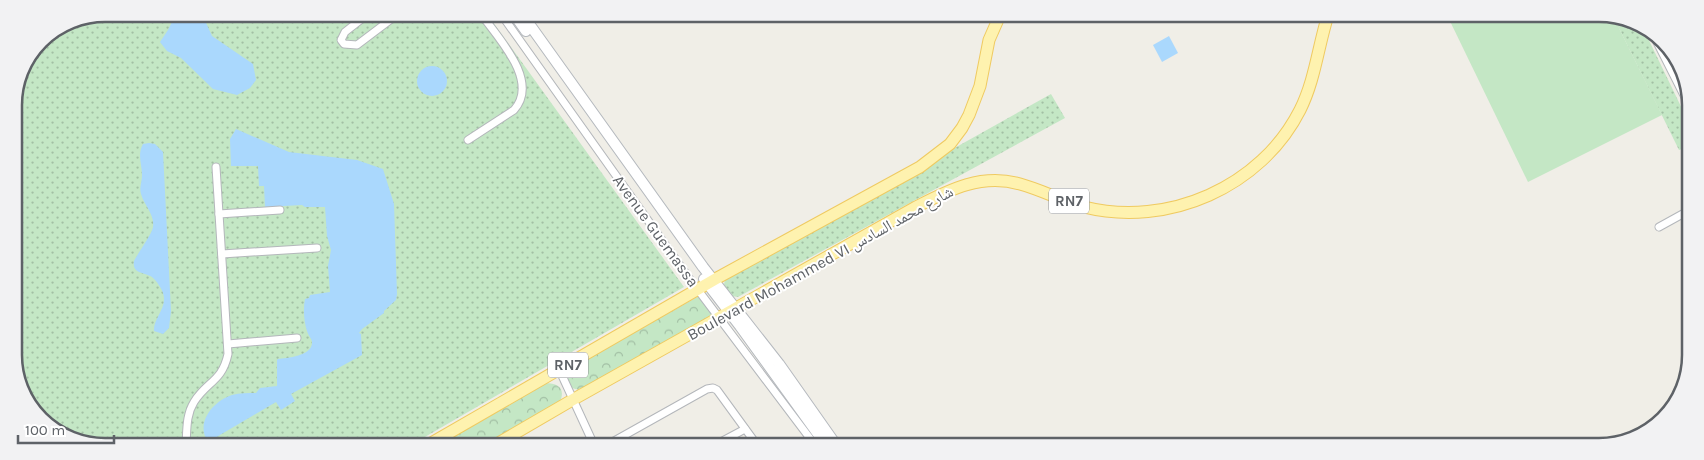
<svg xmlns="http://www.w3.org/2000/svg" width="1704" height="460" font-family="Karla,'Noto Naskh Arabic',sans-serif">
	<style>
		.grass { fill: url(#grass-dots) }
		.forest { fill: url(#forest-crowns) }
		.pitch { fill: #c4e7c5 }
		.water { fill: #aad8fd }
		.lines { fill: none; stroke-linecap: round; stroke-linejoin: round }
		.minor-casing { stroke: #b4b7bb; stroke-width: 9 }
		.tertiary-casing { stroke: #b4b7bb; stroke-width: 11 }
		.secondary-casing { stroke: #b5b9be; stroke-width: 12 }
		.primary-casing { stroke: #efca61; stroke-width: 13 }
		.minor { stroke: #fff; stroke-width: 7 }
		.tertiary { stroke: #fff; stroke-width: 9 }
		.secondary { stroke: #fff; stroke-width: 10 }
		.primary { stroke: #fef2af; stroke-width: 11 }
		.labels { text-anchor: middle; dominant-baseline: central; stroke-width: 4; stroke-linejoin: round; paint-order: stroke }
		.shield { fill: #fff; stroke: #8e9195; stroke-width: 1 }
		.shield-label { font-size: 15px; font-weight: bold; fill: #5e6267 }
		.street-label { font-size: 16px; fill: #5e6267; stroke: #fff }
		.rim { fill: none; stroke: #5e6267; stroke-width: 2.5 }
	</style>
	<defs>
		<pattern id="grass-dots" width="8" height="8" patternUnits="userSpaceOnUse" patternTransform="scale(1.25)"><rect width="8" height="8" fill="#c4e7c5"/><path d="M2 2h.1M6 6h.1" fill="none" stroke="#a2bfa4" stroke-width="1.8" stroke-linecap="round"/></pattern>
		<pattern id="forest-crowns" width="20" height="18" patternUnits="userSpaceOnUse" patternTransform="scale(1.25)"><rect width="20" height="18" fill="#c4e7c5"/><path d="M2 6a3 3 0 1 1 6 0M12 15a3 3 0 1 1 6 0" fill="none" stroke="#a2bfa4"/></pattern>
	</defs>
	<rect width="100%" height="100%" fill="#f0eee7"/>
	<g class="grass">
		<path d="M105,14h382l197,273 -273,158 -324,-1 -46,-24 -25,-47 -2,-273 27,-60 30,-19z"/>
		<path d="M1613,16h4l27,14 44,91v26l-9,3z"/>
		<path d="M1051,94l14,24 -327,179 -7,-1 -7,-11 1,-6 8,-7z"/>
	</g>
	<g class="forest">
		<path d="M699,296l15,21 -131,73c-16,0 -18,-9 -12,-22z"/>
		<path d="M545,383c15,0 21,7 14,21l-71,41h-41l4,-8z"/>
	</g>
	<path class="pitch" d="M1447,15l166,1 49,99 -134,67z"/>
	<g class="water">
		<path d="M176,14h26l10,22 41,28 3,16 -6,8 -13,7 -24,-6 -32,-31 -14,-7 -7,-9 8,-12z"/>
		<path d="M1169,36l9,17 -16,9 -9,-17z"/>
		<circle cx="432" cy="81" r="15"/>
		<path d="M236,129l53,23 68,8 26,9 11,35 3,90 -1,6 -12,11v2l-22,16 -3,4 2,1 1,21 -71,39 4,7 -14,9 -5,-8 -68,40c-13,-19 5,-41 24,-47 8,-2 16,-2 24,-2l4,-5 17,-2v-26l1,-1c9,-1 35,-3 34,-17 0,-3 -4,-7 -5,-11 -3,-9 -4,-22 -2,-32l4,-1 1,-3 20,-3 -2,-26 3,-16 -4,-14 -2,-29h-20l-3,-2 -37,2 -1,-21h-5l-1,-20h-27l-1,-27z"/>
		<path d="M149,143l6,1 8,8 8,159 -2,17 -6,6 -9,-3c-1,-13 14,-23 9,-38 -1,-4 -7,-13 -11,-16 -9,-5 -20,-3 -18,-16 4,-8 18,-27 19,-34 2,-12 -9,-22 -12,-33 -2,-7 1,-12 1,-19 0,-11 -5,-20 1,-31z"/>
	</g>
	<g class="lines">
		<g class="minor-casing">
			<g id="minor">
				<path d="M368,14l-23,18 -4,8 3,4 13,1 41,-31"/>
				<path d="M501,14l188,264 126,167"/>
				<path d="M468,140l46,-30c26,-29 -16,-72 -33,-96"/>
				<path d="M219,214l61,-4"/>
				<path d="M1659,227l29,-16"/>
				<path d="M222,254l95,-6"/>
				<path d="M228,344l69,-6"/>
				<path d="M559,369l35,76"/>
				<path d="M186,445c1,-16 0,-30 8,-43 13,-21 28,-20 34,-48l-12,-187"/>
				<path d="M607,445l100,-56 6,-1 4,2 40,55"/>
				<path d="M715,445l30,-16"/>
			</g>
		</g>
		<g class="tertiary-casing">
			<path id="tertiary" d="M1655,36l33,65"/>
		</g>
		<g class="secondary-casing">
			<g id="secondary">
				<path d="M514,14l12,17"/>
				<path d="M522,14l181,253 76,97 57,81"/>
				<path d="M704,279l36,47 86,119"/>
			</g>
		</g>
		<g class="primary-casing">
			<g id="primary">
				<path d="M428,445l291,-168 201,-110 30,-23 12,-16 7,-13 11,-29 9,-46 11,-25"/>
				<path d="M495,445l79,-46 342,-192c33,-17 65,-34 104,-23 22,6 42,17 64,23 84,21 177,-20 216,-97 15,-30 18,-63 28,-95"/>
			</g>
		</g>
		<use href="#minor" class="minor"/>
		<use href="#tertiary" class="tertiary"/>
		<use href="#secondary" class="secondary"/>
		<use href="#primary" class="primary"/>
	</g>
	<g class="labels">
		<g class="shield">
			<rect x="1049" y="188.5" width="40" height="25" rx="4"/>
			<rect x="548" y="352.5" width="40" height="25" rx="4"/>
		</g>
		<g class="shield-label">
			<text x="1069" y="201">RN7</text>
			<text x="568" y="365">RN7</text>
		</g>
		<g class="street-label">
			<text transform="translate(656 231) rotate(54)">Avenue Guemassa</text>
			<text transform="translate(820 263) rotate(-29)">Boulevard Mohammed VI شارع محمد السادس</text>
		</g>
	</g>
	<path d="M0 0H1704V460H0ZM105 22H1599A83 83 0 0 1 1682 105V355A83 83 0 0 1 1599 438H105A83 83 0 0 1 22 355V105A83 83 0 0 1 105 22Z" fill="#f2f2f3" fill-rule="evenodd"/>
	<path class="rim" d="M105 22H1599A83 83 0 0 1 1682 105V355A83 83 0 0 1 1599 438H105A83 83 0 0 1 22 355V105A83 83 0 0 1 105 22Z"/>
	<path d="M18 435v8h96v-8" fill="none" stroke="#5e6267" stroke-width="2.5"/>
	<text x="25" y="435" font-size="15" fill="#5e6267" stroke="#ffffff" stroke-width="4" paint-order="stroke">100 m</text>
</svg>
